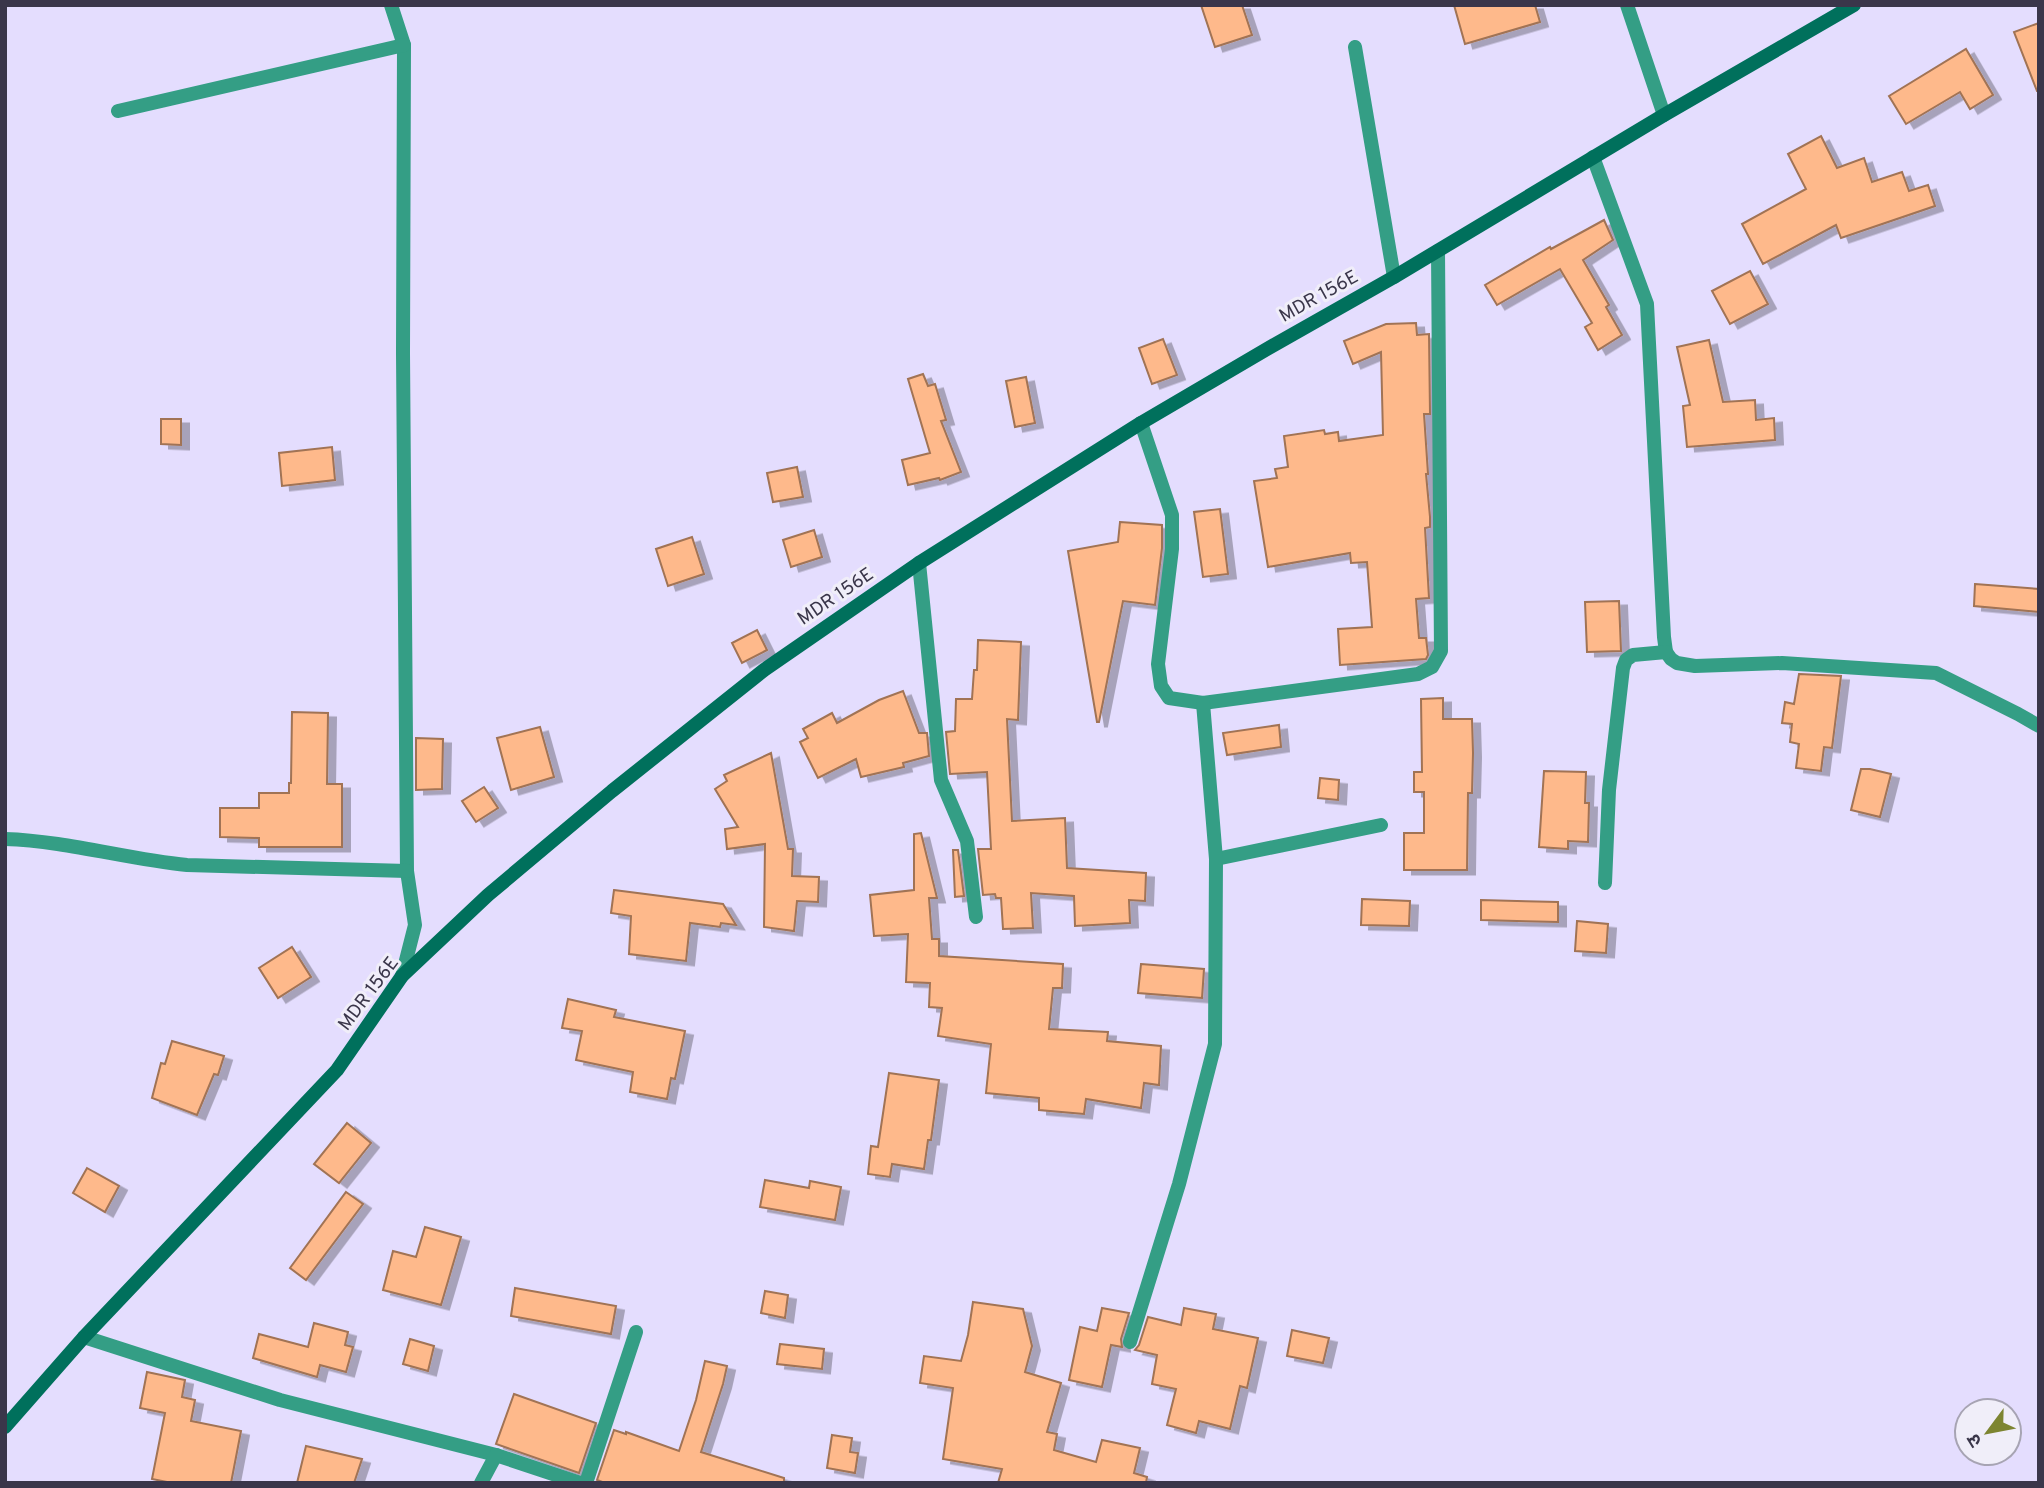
<svg xmlns="http://www.w3.org/2000/svg" width="2044" height="1488" font-family="Overpass,'Noto Sans Devanagari',sans-serif">
  <style>
    .building { fill: #feb98b; stroke: #a17354; stroke-width: 2; filter: url(#shadow) }
    .lines { fill: none; stroke-linecap: round; stroke-linejoin: round }
    .street { stroke: #349e85; stroke-width: 14 }
    .secondary { stroke: #00705c; stroke-width: 14 }
    .labels { text-anchor: middle; dominant-baseline: central; stroke-width: 6; stroke-linejoin: round; paint-order: stroke }
    .street-label { font-size: 19px; fill: #3a364a; stroke: #f0eef9 }
  </style>
  <defs>
    <filter id="shadow"><feDropShadow dx="8" dy="4.5" stdDeviation="0" flood-color="#0004"/></filter>
  </defs>
  <rect width="100%" height="100%" fill="#e4ddfe"/>
  <g class="building">
    <path d="M1201,5H1242L1252,35L1215,47Z"/>
    <path d="M1454,5H1535L1540,22L1465,44Z"/>
    <path d="M2039,23V91H2037L2014,32Z"/>
    <path d="M1966,49L1993,95L1970,109L1960,92L1906,124L1889,96Z"/>
    <path d="M1821,136L1837,168L1864,158L1872,182L1902,172L1909,191L1928,185L1935,206L1841,238L1836,225L1763,264L1742,224L1806,189L1788,154Z"/>
    <path d="M1604,220L1613,240L1583,260L1609,305L1606,307L1622,335L1598,350L1585,327L1592,323L1560,269L1497,305L1485,285L1550,247L1551,249Z"/>
    <path d="M1750,271L1768,304L1730,324L1712,291Z"/>
    <path d="M1416,323L1417,335L1429,334L1430,414H1424L1428,474H1426L1430,517V527L1425,528L1429,598L1416,599L1419,638H1426L1428,655L1426,659L1340,665L1338,629L1372,627L1367,562L1351,563L1350,553L1268,567L1254,481L1277,478L1275,469L1288,467L1284,436L1324,430L1325,434L1338,432L1339,441L1383,435L1381,352L1353,364L1344,341L1386,324Z"/>
    <path d="M1163,339L1177,375L1152,384L1139,348Z"/>
    <path d="M1709,340L1723,402L1755,400L1756,420L1774,418L1775,440L1687,447L1683,406L1690,405L1677,347Z"/>
    <path d="M923,374L928,386L935,384L946,420L941,421L961,472L940,480L939,478L908,485L902,460L930,453L908,379Z"/>
    <path d="M1026,377L1035,423L1015,427L1006,381Z"/>
    <path d="M161,419H181V445L161,444Z"/>
    <path d="M332,447L335,480L282,486L279,453Z"/>
    <path d="M797,467L803,497L773,502L767,473Z"/>
    <path d="M1220,509L1228,574L1203,577L1194,512Z"/>
    <path d="M1120,522L1162,525V548L1155,605L1123,601L1099,722H1097L1068,551L1118,542Z"/>
    <path d="M814,530L822,557L791,567L783,540Z"/>
    <path d="M692,537L704,574L668,586L656,549Z"/>
    <path d="M1975,584L2039,589V612L1974,606Z"/>
    <path d="M1619,601L1621,651L1587,652L1585,602Z"/>
    <path d="M757,630L767,650L742,663L732,643Z"/>
    <path d="M978,640L1021,642L1018,720L1007,719L1012,821L1065,818L1067,868L1146,873L1145,901L1129,900L1130,923L1075,926L1074,896L1031,893L1033,928L1003,929L1001,898H996L995,894L983,895L978,849H991L987,772L950,774L946,732L955,731L956,699H972L974,670H977Z"/>
    <path d="M1799,674L1841,676L1832,748L1824,747L1821,771L1796,768L1799,744L1790,742L1792,724L1782,723L1785,702L1794,704Z"/>
    <path d="M903,691L919,733H927L929,756L903,763L904,767L861,777L856,759L818,778L800,742L808,738L803,729L832,713L837,723L879,700Z"/>
    <path d="M1443,698V719H1472L1473,753L1472,793H1468L1467,870H1404V833H1424V792H1414V772H1422L1421,699Z"/>
    <path d="M292,712L328,713L327,784H342V847H259V838L220,837V808H259V793H289V783H291Z"/>
    <path d="M1279,725L1281,747L1227,755L1223,733Z"/>
    <path d="M540,727L554,777L511,790L497,738Z"/>
    <path d="M416,738L443,739L442,789L416,790Z"/>
    <path d="M771,753L788,849H793L792,876L819,877L818,902L797,901L794,931L764,927L765,844L727,849L725,829L738,827L715,789L727,781L724,775Z"/>
    <path d="M1861,769H1870L1891,774L1880,817L1851,810Z"/>
    <path d="M1544,771L1586,772L1585,803H1589L1588,842L1568,841V849L1539,847Z"/>
    <path d="M1320,778L1339,780L1338,800L1318,798Z"/>
    <path d="M484,787L498,808L476,822L462,801Z"/>
    <path d="M921,833L937,898H929L932,939H939V956L1063,964L1062,988H1053L1049,1029L1108,1032L1107,1041L1161,1046L1159,1085L1144,1083L1141,1108L1086,1099L1084,1114L1039,1110V1098L986,1093L991,1044L938,1036L942,1008L929,1007L930,983L906,982L908,934L874,936L870,895L914,890V834Z"/>
    <path d="M953,850H958L964,896L955,897Z"/>
    <path d="M614,890L723,904L736,925L721,923L720,927L690,923L686,961L629,954L631,916L611,913Z"/>
    <path d="M1362,899L1410,901L1409,926L1361,925Z"/>
    <path d="M1481,900L1558,902V922L1481,920Z"/>
    <path d="M1577,921L1608,924L1606,953L1575,951Z"/>
    <path d="M292,947L311,977L278,998L259,968Z"/>
    <path d="M1141,964L1204,969L1202,998L1138,993Z"/>
    <path d="M568,999L616,1010L614,1017L685,1031L675,1079L671,1078L667,1099L630,1092L633,1072L576,1060L582,1031L562,1028Z"/>
    <path d="M172,1041L224,1056L218,1075L214,1074L197,1115L152,1098L161,1063L165,1064Z"/>
    <path d="M889,1073L939,1080L931,1140H928L924,1169L892,1164L890,1177L868,1174L871,1146L878,1147Z"/>
    <path d="M347,1123L371,1143L339,1183L314,1164Z"/>
    <path d="M87,1168L119,1186L105,1212L73,1193Z"/>
    <path d="M765,1180L809,1188L810,1181L841,1187L835,1220L760,1207Z"/>
    <path d="M346,1192L363,1204L306,1280L290,1268Z"/>
    <path d="M425,1227L461,1237L441,1305L383,1290L393,1251L416,1257Z"/>
    <path d="M515,1288L616,1306L611,1334L511,1316Z"/>
    <path d="M765,1291L788,1295L785,1318L761,1313Z"/>
    <path d="M973,1302L1023,1309L1032,1346L1025,1372L1061,1383L1047,1432L1057,1434L1054,1450L1096,1462L1102,1440L1140,1448L1134,1473L1147,1477L1146,1483H998L1002,1469L943,1459L953,1388L920,1383L924,1356L961,1361L968,1335Z"/>
    <path d="M1102,1308L1129,1313L1121,1339L1122,1347L1111,1345L1102,1387L1069,1380L1080,1327L1097,1331Z"/>
    <path d="M1184,1308L1216,1314L1213,1329L1258,1338L1247,1388L1240,1386L1230,1429L1199,1421L1196,1433L1167,1425L1176,1389L1152,1384L1157,1355L1135,1350L1139,1345L1148,1317L1181,1325Z"/>
    <path d="M314,1323L348,1332L345,1345L353,1347L346,1372L320,1365L317,1377L253,1358L259,1334L308,1347Z"/>
    <path d="M1292,1330L1329,1338L1323,1363L1287,1356Z"/>
    <path d="M410,1339L434,1346L428,1371L403,1364Z"/>
    <path d="M780,1344L824,1349L822,1369L777,1364Z"/>
    <path d="M705,1361L727,1366L723,1384L701,1452L784,1478V1483H605L597,1480L614,1430L626,1434V1432L679,1451L696,1400Z"/>
    <path d="M147,1372L185,1380L182,1397L195,1400L191,1421L241,1431L231,1483H172L152,1479L165,1413L140,1408Z"/>
    <path d="M514,1394L596,1423L579,1473L496,1444Z"/>
    <path d="M832,1435L852,1438L850,1452L858,1453L855,1473L827,1468Z"/>
    <path d="M306,1446L362,1459L354,1483H297Z"/>
  </g>
  <g class="lines">
    <g class="street">
      <path d="M391,5L404,45L403,353L407,871L415,925L402,976"/>
      <path d="M1627,5L1664,115"/>
      <path d="M1355,47L1394,277"/>
      <path d="M118,111L404,45"/>
      <path d="M1593,157L1647,304L1664,637L1666,652L1671,659L1677,663L1695,666L1782,663L1936,673L2018,714L2039,726"/>
      <path d="M1141,423L1172,515V549L1158,664L1161,686L1169,698L1203,703L1418,674L1432,667L1441,651L1438,251"/>
      <path d="M919,563L941,780L967,841L976,917"/>
      <path d="M5,839C67,841 126,859 187,865L407,871"/>
      <path d="M1216,859L1381,825"/>
      <path d="M1605,883L1609,790L1623,668L1626,660L1633,655L1666,652"/>
      <path d="M84,1337L280,1400L496,1455L580,1483"/>
      <path d="M1130,1342L1179,1184L1215,1044L1216,859L1203,703"/>
      <path d="M481,1483L496,1455"/>
      <path d="M586,1483L636,1332"/>
    </g>
    <path class="secondary" d="M5,1427L84,1337L337,1070L402,976L488,895L612,791L764,670L919,563L1141,423L1267,349L1394,277L1664,115L1854,5"/>
  </g>
  <g class="labels">
    <g class="street-label">
      <text transform="translate(1319 297) rotate(-29)">MDR 156E</text>
      <text transform="translate(836 597) rotate(-34)">MDR 156E</text>
      <text transform="translate(369 994) rotate(-53)">MDR 156E</text>
    </g>
  </g>
  <rect width="2044" height="1488" fill="none" stroke="#3a364a" stroke-width="14"/>
  <g transform="translate(1988 1432) rotate(238)"><circle r="33" fill="#f0eef9" stroke="#a7a4b3" stroke-width="2"/>
  <path d="M0-5L12 26L0 18L-12 26Z" fill="#7d8531"/>
  <text y="-10" font-size="19" font-weight="bold" text-anchor="middle" fill="#3a364a">उ</text>
  </g>
</svg>
